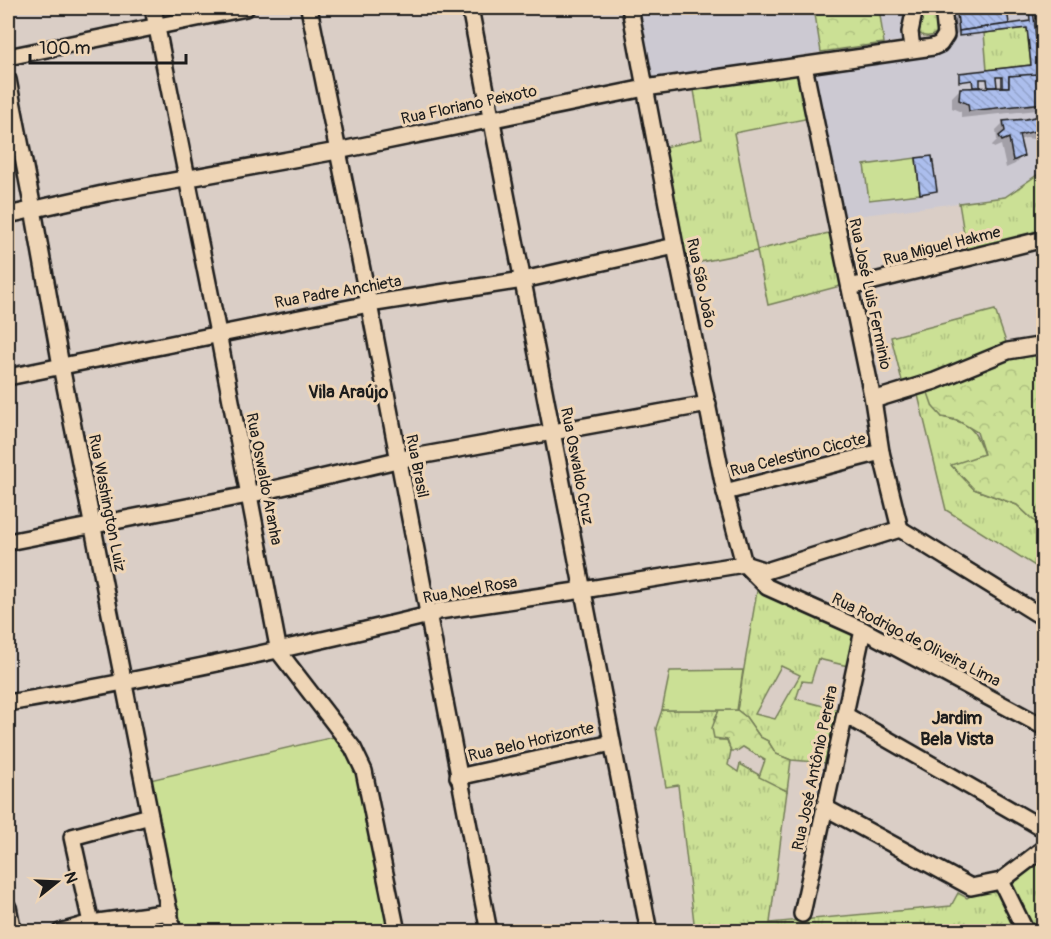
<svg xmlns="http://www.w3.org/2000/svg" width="1051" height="939" font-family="Pangolin,sans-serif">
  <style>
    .built { fill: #ccc9d2 }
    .grass { fill: url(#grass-tufts); stroke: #747e58; stroke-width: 1.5; fill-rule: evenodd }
    .forest { fill: url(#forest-crowns); stroke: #747e58; stroke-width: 1.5 }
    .park { fill: url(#park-dots); stroke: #747e58; stroke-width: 1.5 }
    .pitch { fill: #cbe095; stroke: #747e58; stroke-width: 1.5 }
    .shadow { fill: #0003; fill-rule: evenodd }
    .building { fill: url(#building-back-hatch); stroke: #1c1c1c; stroke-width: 1.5 }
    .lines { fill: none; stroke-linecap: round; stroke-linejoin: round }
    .minor-casing { stroke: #1c1c1c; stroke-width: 20 }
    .minor { stroke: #eed5b6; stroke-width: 15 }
    .labels { text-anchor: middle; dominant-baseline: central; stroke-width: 6; stroke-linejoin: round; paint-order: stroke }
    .street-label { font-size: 16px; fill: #1c1c1c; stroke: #eed5b6 }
    .neighbourhood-label { font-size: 18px; font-weight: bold; fill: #1c1c1c; stroke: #eed5b6 }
  </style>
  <defs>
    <pattern id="grass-tufts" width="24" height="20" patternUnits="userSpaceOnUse" patternTransform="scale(1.5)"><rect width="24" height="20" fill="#cbe095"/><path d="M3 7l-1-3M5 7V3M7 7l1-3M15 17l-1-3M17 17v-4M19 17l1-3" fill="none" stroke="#aec080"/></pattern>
    <pattern id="forest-crowns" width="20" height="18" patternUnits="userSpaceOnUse" patternTransform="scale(1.5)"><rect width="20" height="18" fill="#cbe095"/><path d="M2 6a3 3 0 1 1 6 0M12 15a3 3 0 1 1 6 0" fill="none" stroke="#aec080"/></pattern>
    <pattern id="park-dots" width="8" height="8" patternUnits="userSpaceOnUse" patternTransform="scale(1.5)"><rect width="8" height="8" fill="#cbe095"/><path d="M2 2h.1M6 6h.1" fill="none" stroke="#aec080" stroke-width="1.8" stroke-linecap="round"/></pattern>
    <pattern id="building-back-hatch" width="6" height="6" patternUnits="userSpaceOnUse" patternTransform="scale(1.5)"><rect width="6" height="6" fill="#acbeed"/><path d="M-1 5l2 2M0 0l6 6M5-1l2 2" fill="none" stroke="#93a3cb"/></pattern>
  </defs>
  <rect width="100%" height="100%" fill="#dacec6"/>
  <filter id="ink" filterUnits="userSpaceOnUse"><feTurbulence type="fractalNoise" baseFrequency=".0167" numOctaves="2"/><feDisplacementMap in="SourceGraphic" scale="12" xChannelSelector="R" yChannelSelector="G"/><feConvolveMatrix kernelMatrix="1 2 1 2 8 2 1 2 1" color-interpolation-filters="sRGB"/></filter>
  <g filter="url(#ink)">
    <g class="built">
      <path d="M638,8H814L821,52L657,81L650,75Z"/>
      <path d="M909,8L906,36L902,41L884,43L879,11Z"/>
      <path d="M950,8H1043V173H1040L1005,197L840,218L813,81L816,74L821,69L944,50L950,46L954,37Z"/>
    </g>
    <g class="grass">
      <path d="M1027,28L1031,65L987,70L984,33Z"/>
      <path d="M796,74L802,82L810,118L734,133L757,250L833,232L844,285L768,305L757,251L685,265L664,147L702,139L694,90Z"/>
      <path d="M1040,173H1043V233L967,252L959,203L1005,197Z"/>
      <path d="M995,310L1008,348L903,385L891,337Z"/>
      <path d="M926,387L942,417C970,423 975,428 984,455L952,466L974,489L1017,505L1043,529V571L946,510L917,391Z"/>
      <path d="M757,591L851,630L854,635L848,666L818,659L811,682L802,681L796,699L839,710L828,763L791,760L776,754L768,741L760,737L746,717L737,710ZM781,666L800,675L775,719L755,714Z"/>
      <path d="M662,710H719L714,720L719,740H727L731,751L728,765L738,772L740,764L787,791L770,923L951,906L958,893L967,898L981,890L997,888L1021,931H695L678,785L666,787L656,728Z"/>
      <path d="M1038,860L1043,869V931H1032L1012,889C1013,875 1028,868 1038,860Z"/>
    </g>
    <g class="forest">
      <path d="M814,8H879L884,43L821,52Z"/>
      <path d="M1043,350V529L1017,505L974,489L951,465L984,454L977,432L957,420L942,417L933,407L926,387L1009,354Z"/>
      <path d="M719,710H737L746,717L760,737L768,741L776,754L791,760L787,791L759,777L765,760L743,747L737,751H731L727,740L714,738L712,728Z"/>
    </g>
    <path class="park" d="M919,8H937C938,14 940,22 939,28C936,39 918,39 917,28C916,22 918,14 919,8Z"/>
    <g class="pitch">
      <path d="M916,158L920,194L869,200L864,165Z"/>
      <path d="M743,670L737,710H662L670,671Z"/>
      <path d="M338,736L359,773L390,931H180L150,780Z"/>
    </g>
    <path class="shadow" d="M1001,8H1005L1008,26L1031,23L1029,8H1032L1038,67L1044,66V146L1042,140L1026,138L1019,140L1022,156L1015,164L1006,168L1001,145L994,148L992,145L997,140L996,130L1004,122L1040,118L1038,110L961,118V112L952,108V97L960,89H973L972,80L959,81V75L1031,66L1027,28L959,36V33L955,34L954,18L957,15L998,11ZM995,77H1001L1002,88H996ZM979,79H987L988,89H979Z"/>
    <g class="building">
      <path d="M1000,8H1007L1009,24L959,31L957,13L1000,9Z"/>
      <path d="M1029,8H1033L1036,37L1044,36V46L1038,47L1039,65H1044V75L1009,76V87H1002V77H996L997,87H988L987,79H980V87H973L972,80L959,82V73L1031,65L1027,28L959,36V31L1030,21Z"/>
      <path d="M1037,74L1044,75V103L969,111L968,104L959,100L960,88L1009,87V76Z"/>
      <path d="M1044,115V132L1035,131L1019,135L1024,156L1013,161L1009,138L1002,141L999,136L1005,131L1003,121L1026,119Z"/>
      <path d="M932,156L937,191L920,194L916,158Z"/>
    </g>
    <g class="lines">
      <g class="minor-casing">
        <g id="minor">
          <path d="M153,8L218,333L279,652L353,748L364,771L397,932"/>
          <path d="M309,8L369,304L489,932"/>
          <path d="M470,8L649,932"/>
          <path d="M630,8L675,246L725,492L744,564L767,587L863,630L1044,727"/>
          <path d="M912,49L910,32L915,8"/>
          <path d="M8,57L246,8"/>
          <path d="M804,66L873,400L881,452L900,529"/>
          <path d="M8,80L33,209L61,366L173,932"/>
          <path d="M8,215L107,193L337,151L645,88L933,47L940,44L946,35L943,8"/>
          <path d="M850,287L1044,239"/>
          <path d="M8,377L369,304L523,280L675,246"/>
          <path d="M873,400L935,381L1008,351L1044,345"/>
          <path d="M725,492L881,452"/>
          <path d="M900,529L1044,618"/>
          <path d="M8,542L248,495L397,460L708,404"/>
          <path d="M8,703C150,679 288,649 429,615L439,611L583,590L744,564L766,571L900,529"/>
          <path d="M845,715L1044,829"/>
          <path d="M458,777L612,743"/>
          <path d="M824,807L971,887L1001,881L1044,848"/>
          <path d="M1001,881L1026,932"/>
          <path d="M8,907L13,932"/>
          <path d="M802,914L863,630"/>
          <path d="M91,923L72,837L150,816"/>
          <path d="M60,932L91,923L170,912"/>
        </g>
      </g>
      <use href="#minor" class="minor"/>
    </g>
  </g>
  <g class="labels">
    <g class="street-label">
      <text transform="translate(469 105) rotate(-12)">Rua Floriano Peixoto</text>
      <text transform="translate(942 246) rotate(-14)">Rua Miguel Hakme</text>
      <text transform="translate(701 283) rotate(78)">Rua São João</text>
      <text transform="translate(338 292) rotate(-10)">Rua Padre Anchieta</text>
      <text transform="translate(870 294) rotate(78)">Rua José Luis Ferminio</text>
      <text transform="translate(798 455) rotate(-14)">Rua Celestino Cicote</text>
      <text transform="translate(417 466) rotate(79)">Rua Brasil</text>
      <text transform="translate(577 466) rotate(79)">Rua Oswaldo Cruz</text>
      <text transform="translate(264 479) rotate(79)">Rua Oswaldo Aranha</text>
      <text transform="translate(107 503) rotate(79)">Rua Washington Luiz</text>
      <text transform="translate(470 590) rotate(-10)">Rua Noel Rosa</text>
      <text transform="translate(916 640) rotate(27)">Rua Rodrigo de Oliveira Lima</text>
      <text transform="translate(531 742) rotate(-13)">Rua Belo Horizonte</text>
      <text transform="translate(815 768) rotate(-78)">Rua José Antônio Pereira</text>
    </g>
    <g class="neighbourhood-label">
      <text x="348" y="392">Vila Araújo</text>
      <text x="957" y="718">Jardim<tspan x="957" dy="21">Bela Vista</tspan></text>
    </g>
  </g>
  <rect width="1051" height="939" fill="none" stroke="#eed5b6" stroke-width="30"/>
  <rect x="15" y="15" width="1021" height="909" fill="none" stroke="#1c1c1c" stroke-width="2" filter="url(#ink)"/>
  <g transform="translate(57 882) rotate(72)" stroke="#eed5b6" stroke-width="4.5" paint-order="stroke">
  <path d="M0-4.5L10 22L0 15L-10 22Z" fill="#1c1c1c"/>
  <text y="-9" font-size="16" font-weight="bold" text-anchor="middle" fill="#1c1c1c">N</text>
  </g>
  <path d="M30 54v9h156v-9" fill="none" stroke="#1c1c1c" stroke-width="3"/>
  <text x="39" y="54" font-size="18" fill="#1c1c1c" stroke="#eed5b6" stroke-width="4.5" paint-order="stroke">100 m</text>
</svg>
